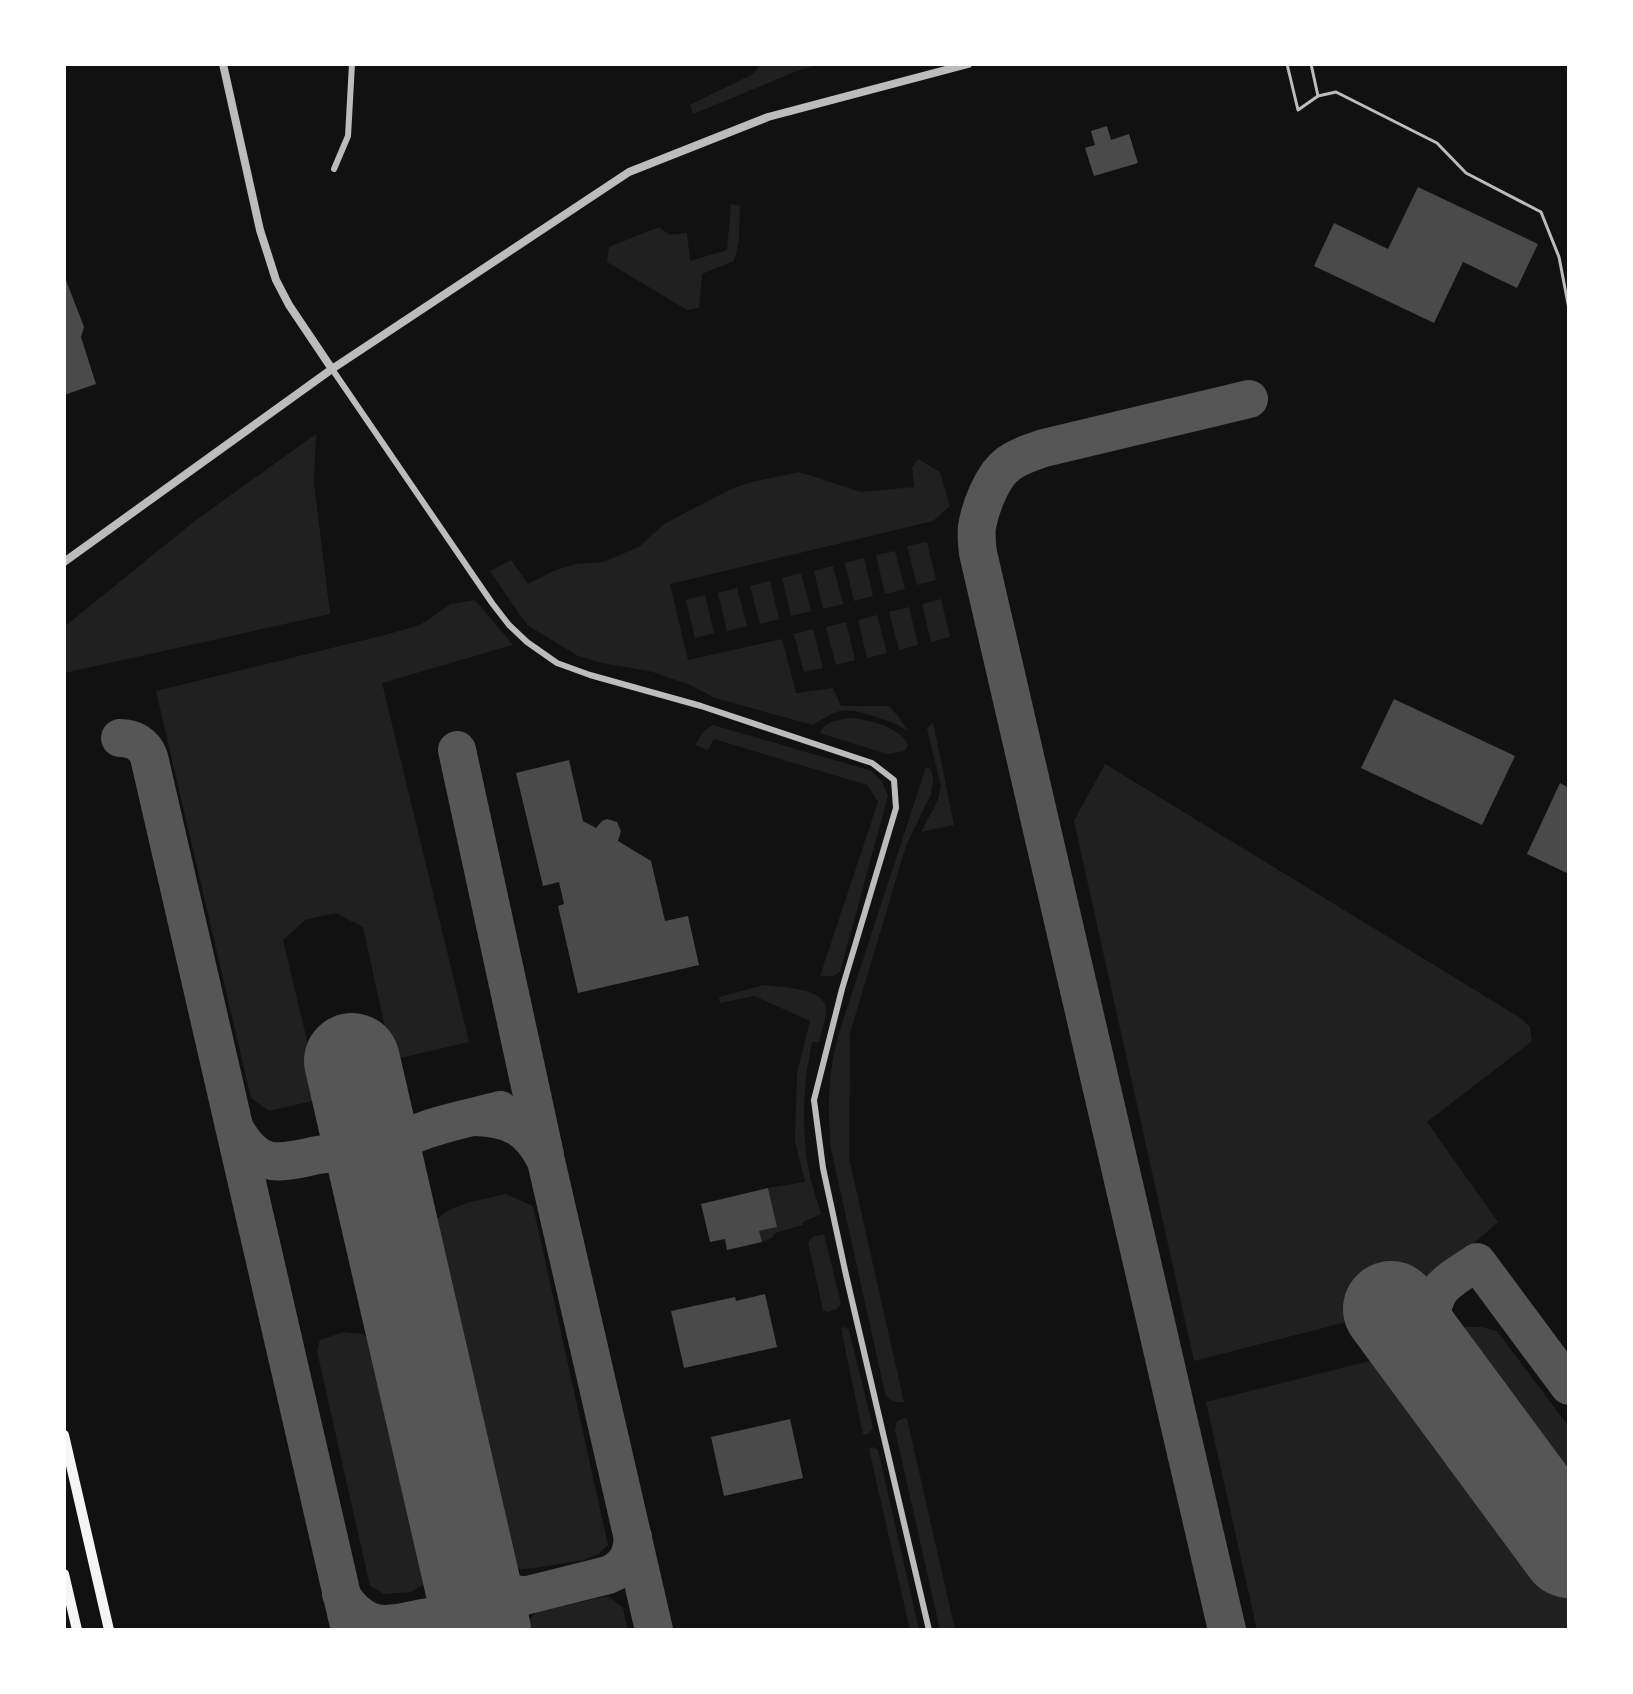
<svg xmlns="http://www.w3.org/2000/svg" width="1633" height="1694" font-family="'PT Sans Narrow',sans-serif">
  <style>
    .green { fill: #202020 }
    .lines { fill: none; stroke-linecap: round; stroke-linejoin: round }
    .taxiway { stroke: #565656; stroke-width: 38 }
    .runway { stroke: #565656; stroke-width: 96 }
    .building { fill: #4a4a4a }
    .service { stroke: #bcbcbc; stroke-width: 3 }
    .minor { stroke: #bcbcbc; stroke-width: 6 }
    .tertiary { stroke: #bcbcbc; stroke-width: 8 }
    .trunk { stroke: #f5f5f5; stroke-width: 10 }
  </style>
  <rect width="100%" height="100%" fill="#111"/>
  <g class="green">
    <path d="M761,64H820L797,71L693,114L690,105L753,74Z"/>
    <path d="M731,204L740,206L739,241L734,261L702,274L699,308L687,310L607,262L609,247L659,227L670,235L687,233L690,261L727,250Z"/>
    <path d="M316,434L314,483L330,614L64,673V627L196,520Z"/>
    <path d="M918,459L940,472L950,506L933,521L670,584L688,660L782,639L796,693L833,688L841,706H889L898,716L908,731C898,725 890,721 879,718C847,707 841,706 813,725L715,698L690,685L653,672L602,663L578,656L527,625L490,571L511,560L528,584L556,570L575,564L603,562L639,547L664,524L729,490L752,482L799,472L861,492L914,487L912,467Z"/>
    <path d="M927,542L936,580L917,585L907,546Z"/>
    <path d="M895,551L905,589L885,594L876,555Z"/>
    <path d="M864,558L873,596L854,601L845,563Z"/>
    <path d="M833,566L843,604L823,609L814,571Z"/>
    <path d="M801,573L811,611L791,616L782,578Z"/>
    <path d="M770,581L779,619L760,624L750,586Z"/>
    <path d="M737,588L747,626L727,631L718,593Z"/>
    <path d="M705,595L714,633L695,638L686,600Z"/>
    <path d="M941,599L950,637L931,642L922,604Z"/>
    <path d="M475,600L513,645L382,683L469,1042L392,1060L363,927L335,913L305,920L283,940L321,1099L269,1111L251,1098L156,691L385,635L420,625L451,604Z"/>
    <path d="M909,607L918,645L899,650L889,612Z"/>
    <path d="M877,615L887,653L867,658L858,620Z"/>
    <path d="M846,622L855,660L836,665L826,627Z"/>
    <path d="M813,629L823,668L804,672L794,634Z"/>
    <path d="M850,718C869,720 899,726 908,745L905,751L887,754L820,733C824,721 839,720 850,718Z"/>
    <path d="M933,722L954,825L921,832L938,800L941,786L927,729Z"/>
    <path d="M713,725L872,771L882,782L888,796L840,972L833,976H820L878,802L867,785L714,739L708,750L695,745L704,731Z"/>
    <path d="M1105,764L1519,1017L1530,1027L1532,1041L1427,1122L1498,1222L1410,1299L1378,1314L1194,1361L1074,821Z"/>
    <path d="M926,767L931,769L933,780L931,794L906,846L850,1033L849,1158L904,1402C894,1403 890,1401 885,1393L831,1149C827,1107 828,1076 838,1036Z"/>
    <path d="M764,985C781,987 826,988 826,1010C826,1020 821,1032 819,1042H812C803,1085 801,1128 809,1172C812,1186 817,1200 821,1214L803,1222V1225L775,1233L772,1238L762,1242L759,1231L777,1227L768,1188L805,1182L795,1141L797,1073L810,1021L754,996L720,1003L719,997Z"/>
    <path d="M506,1194L533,1206L608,1545L598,1554L584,1560L535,1568L520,1569L503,1557L432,1227C443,1204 482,1200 506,1194Z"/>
    <path d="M824,1234L841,1304L837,1309L827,1312L823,1310L808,1242L813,1237Z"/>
    <path d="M844,1327L849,1330L873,1428L868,1434L863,1435L841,1328Z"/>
    <path d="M1461,1327H1481L1497,1331L1569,1427V1505L1468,1370L1458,1340Z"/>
    <path d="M344,1332L363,1334L376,1347L430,1564L429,1581L411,1592L384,1594L370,1586L317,1351L320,1340Z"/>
    <path d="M1381,1358L1388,1359L1569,1598V1630H1257L1206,1402Z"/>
    <path d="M904,1418L907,1419L955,1630H940L895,1430L897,1421Z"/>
    <path d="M873,1447L878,1450L919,1630H910L869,1449Z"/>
    <path d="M608,1596L623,1608L628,1630H526L525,1626L536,1612Z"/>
  </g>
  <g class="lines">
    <g class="taxiway">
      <path d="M120,738C134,738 144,744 149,757L350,1630"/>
      <path d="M457,750L545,1155"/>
      <path d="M475,1117C511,1118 530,1128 546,1161L654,1630"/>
      <path d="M235,1129C257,1167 274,1165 313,1156C323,1154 334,1152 344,1156C361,1163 372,1181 383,1195"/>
      <path d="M383,1195C386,1178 388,1160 398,1146C411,1128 476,1117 500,1110"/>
      <path d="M1460,1405C1447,1374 1417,1321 1441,1289C1450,1278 1466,1270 1477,1262L1569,1386"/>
      <path d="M467,1558C480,1582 496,1595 524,1595"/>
      <path d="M341,1594C382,1662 433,1587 473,1630"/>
      <path d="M491,1630C495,1615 504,1606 516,1598L608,1575C625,1568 632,1556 633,1537"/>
      <path d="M1227,1630L978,553C977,545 976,535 977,527C980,508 992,476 1008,464C1019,456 1032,452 1044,448L1249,399"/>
    </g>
    <g class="runway">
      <path d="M352,1061L483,1630"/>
      <path d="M1391,1309L1569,1550"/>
    </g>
  </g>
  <g class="building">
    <path d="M1107,126L1111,140L1129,134L1138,163L1094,176L1085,148L1095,145L1091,131Z"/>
    <path d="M1418,187L1538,244L1517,288L1463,262L1434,323L1314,266L1334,223L1388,249Z"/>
    <path d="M64,275L84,327L81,337L96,384L64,395Z"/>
    <path d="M1394,699L1515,756L1482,825L1361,768Z"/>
    <path d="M569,760L583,821L596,828L602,821L607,819L617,822L621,831L618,841L651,861L665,921L688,916L699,965L578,993L558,906L564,904L559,882L543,886L516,773Z"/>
    <path d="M1560,783L1569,788V874L1527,854Z"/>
    <path d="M768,1188L777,1227L759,1231L762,1242L727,1250L725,1239L710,1242L701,1204Z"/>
    <path d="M765,1294L777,1347L684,1368L671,1311L735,1297L736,1301Z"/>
    <path d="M790,1419L803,1478L724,1496L711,1437Z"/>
  </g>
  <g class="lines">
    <g class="service">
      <path d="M1287,64L1298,110L1318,96L1336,92L1437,143L1466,173L1541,212L1559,257L1569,309"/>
      <path d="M1311,64L1318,96"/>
    </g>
    <g class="minor">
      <path d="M334,169L348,136L352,64"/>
      <path d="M332,369L492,603L509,625L527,642L557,663L590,675L701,706L872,763L894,780L896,808L842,989L814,1100L823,1168L846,1275L929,1630"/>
    </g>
    <g class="tertiary">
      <path d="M223,64L260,230L276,280L289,305L332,369"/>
      <path d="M64,562L332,369L629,172L768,117L968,64"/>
    </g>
    <g class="trunk">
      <path d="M64,1435L109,1630"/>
      <path d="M64,1574L77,1630"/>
    </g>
  </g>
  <rect width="1633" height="1694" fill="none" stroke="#ffffff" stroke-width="132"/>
</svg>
